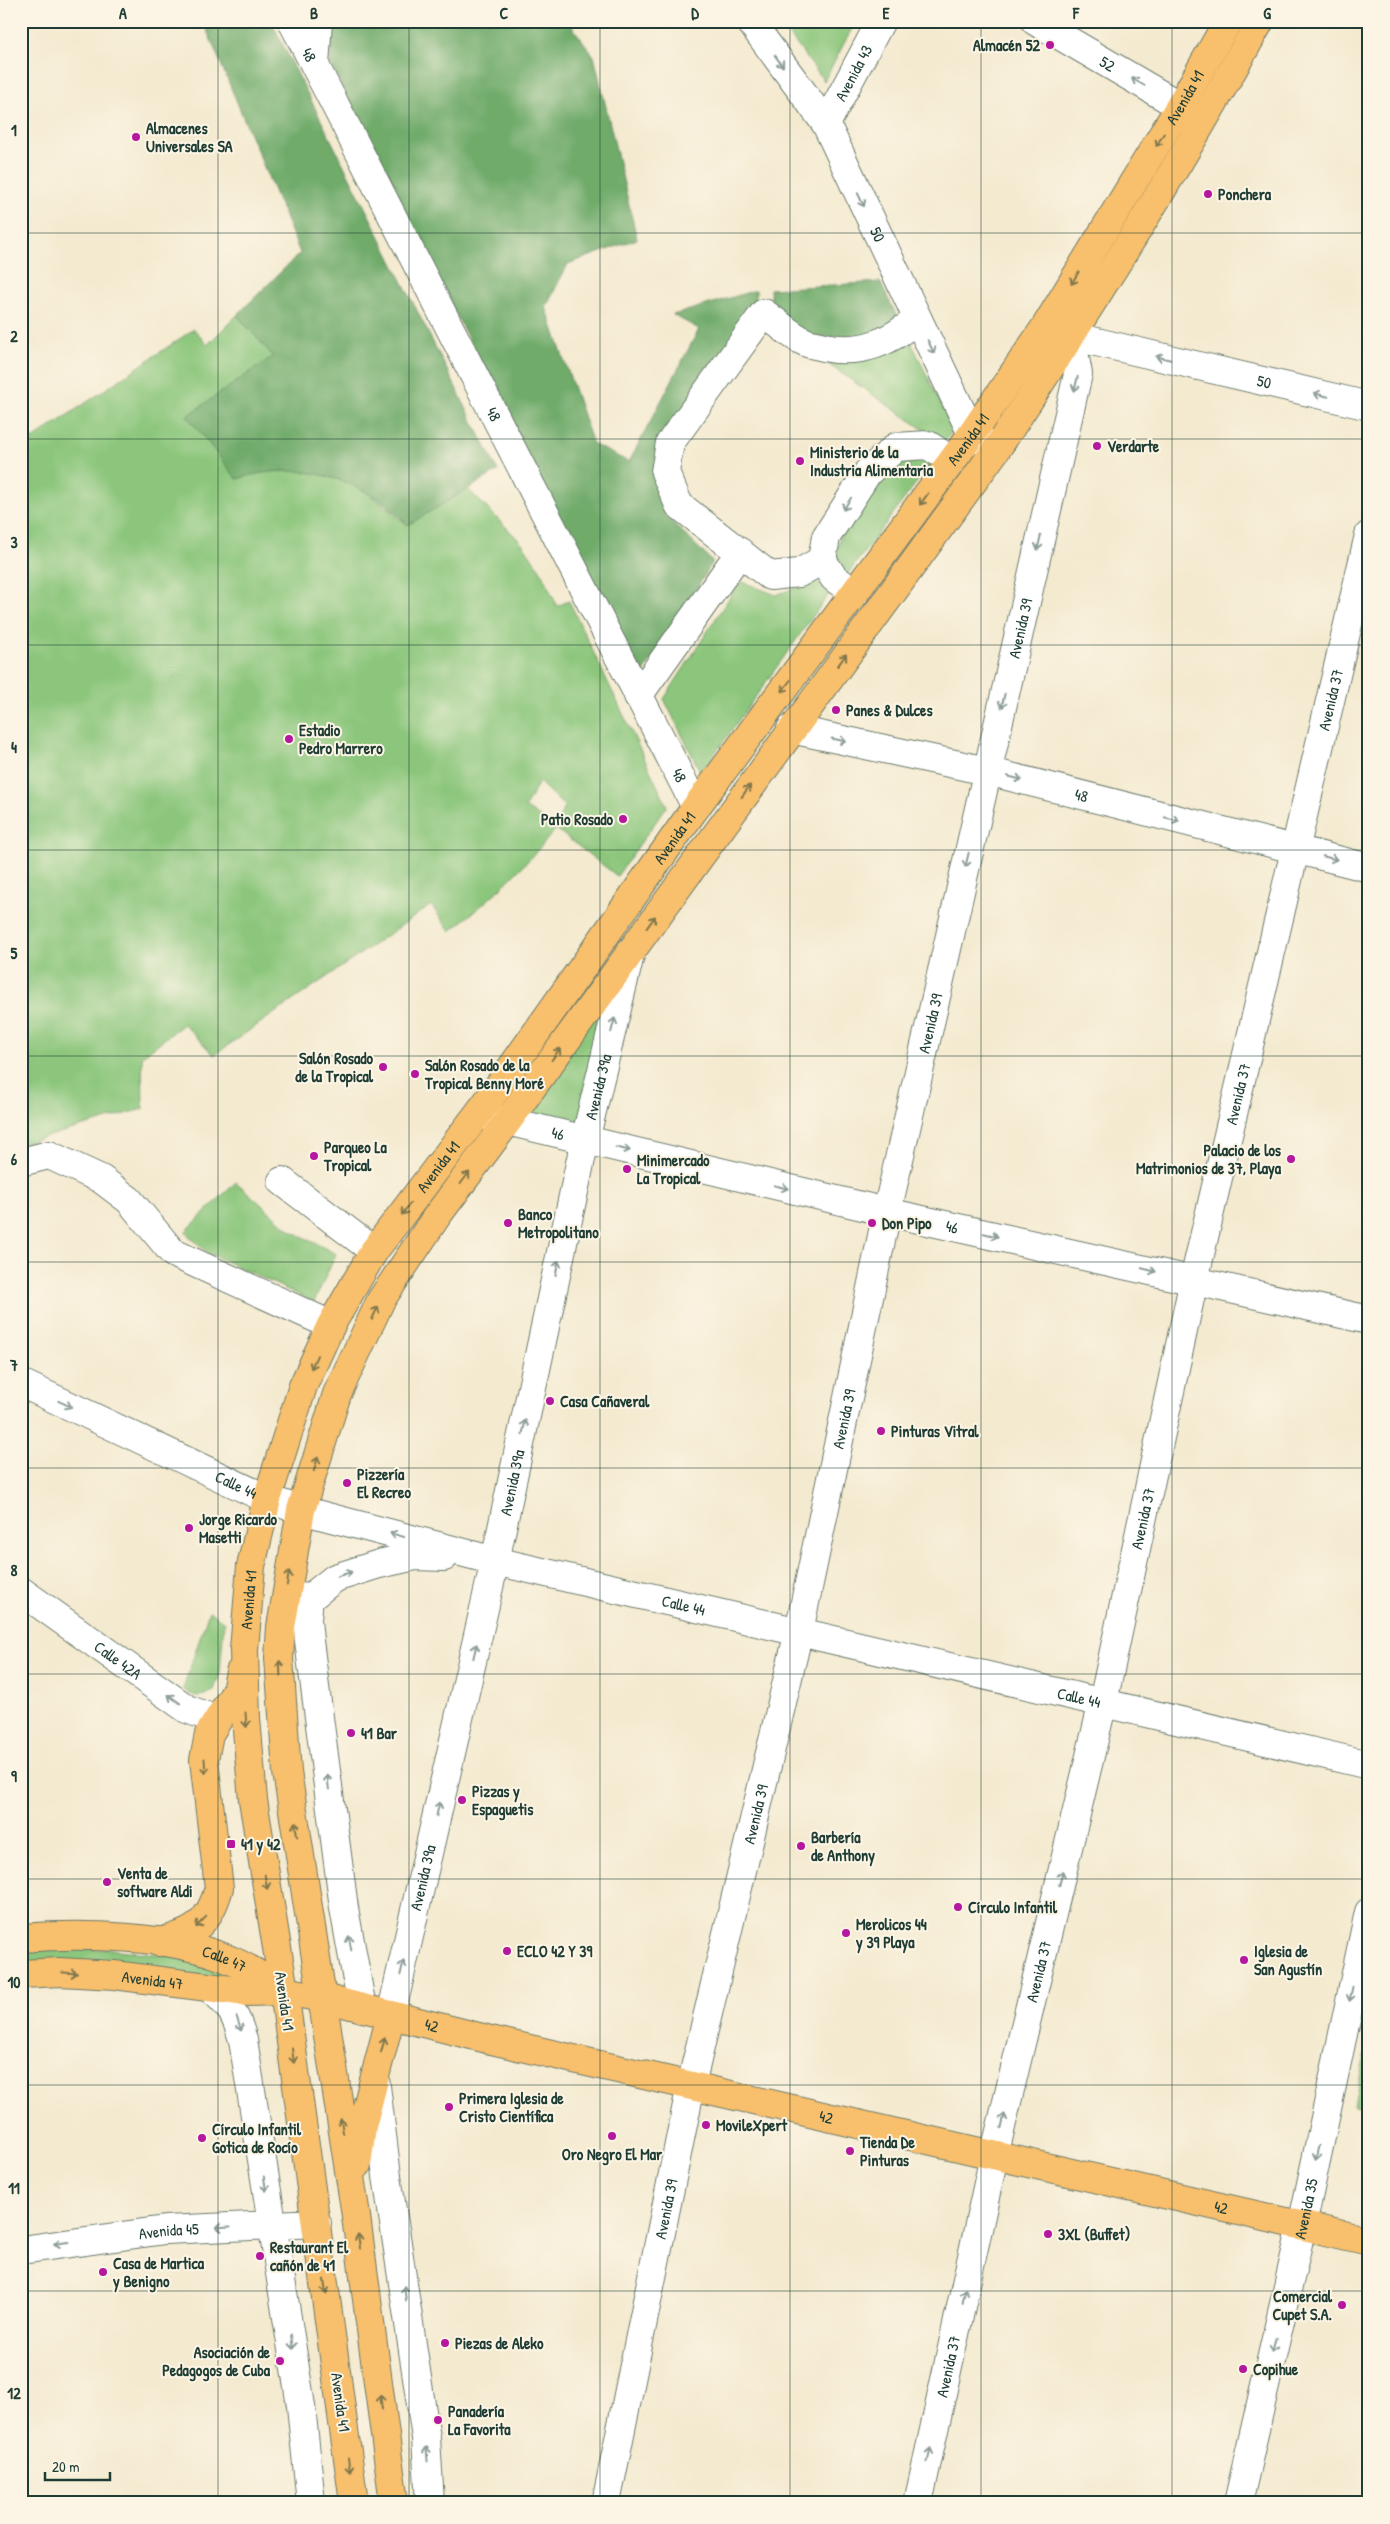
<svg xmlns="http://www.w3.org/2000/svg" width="1390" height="2524" font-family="'Patrick Hand',sans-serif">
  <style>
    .green { fill: #8bc67b; stroke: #558258; fill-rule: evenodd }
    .forest { fill: #70ab6b; stroke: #487450 }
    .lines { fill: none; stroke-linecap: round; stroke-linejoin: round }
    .minor-casing { stroke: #6a7a6b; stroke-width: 30 }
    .major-casing { stroke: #6a7a6b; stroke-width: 30 }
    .minor { stroke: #fff; stroke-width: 28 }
    .major { stroke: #f8bf6c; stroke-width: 28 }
    .oneway { stroke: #8f9e9a }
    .oneway2 { stroke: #81784d }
    .grid { fill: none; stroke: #1f3d34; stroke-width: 1; stroke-opacity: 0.55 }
    .poi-dot { fill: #b5179e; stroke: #fcf5e5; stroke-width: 2 }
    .labels { text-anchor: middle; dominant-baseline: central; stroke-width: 4; stroke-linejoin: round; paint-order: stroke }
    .poi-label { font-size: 16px; font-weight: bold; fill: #1f3d34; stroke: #fcf5e5; text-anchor: start }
    .street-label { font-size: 16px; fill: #1f3d34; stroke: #fcf5e5 }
    .neatline { fill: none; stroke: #1f3d34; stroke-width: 2 }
    .grid-label { font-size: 16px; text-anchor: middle; font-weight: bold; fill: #1f3d34 }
  </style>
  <rect width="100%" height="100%" fill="#fcf5e5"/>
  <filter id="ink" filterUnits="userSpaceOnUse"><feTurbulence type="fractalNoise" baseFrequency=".02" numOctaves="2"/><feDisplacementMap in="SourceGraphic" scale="10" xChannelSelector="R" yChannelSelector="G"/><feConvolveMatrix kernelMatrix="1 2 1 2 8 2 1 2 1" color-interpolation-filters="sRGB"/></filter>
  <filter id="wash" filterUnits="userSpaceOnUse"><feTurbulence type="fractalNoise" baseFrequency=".0096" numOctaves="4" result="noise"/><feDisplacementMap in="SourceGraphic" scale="20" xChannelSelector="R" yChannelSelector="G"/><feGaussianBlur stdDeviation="1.12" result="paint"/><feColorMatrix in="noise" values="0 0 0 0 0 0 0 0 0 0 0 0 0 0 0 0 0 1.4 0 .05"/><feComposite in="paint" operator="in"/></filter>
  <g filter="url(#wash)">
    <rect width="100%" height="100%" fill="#f4ead0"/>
    <g class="green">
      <path d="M779,21H856L824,81Z"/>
      <path d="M237,315L273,356L261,471H312L361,488L408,525L467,488L522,543L542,573L557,606L569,601L667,806L617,876L556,829C522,869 492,899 450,931L431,905L214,1055L184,1024L142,1056L143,1109L21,1144V447L194,329L207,345ZM539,782L564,806L556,828L525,807Z"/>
      <path d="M909,338L953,430L943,443L806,349Z"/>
      <path d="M902,456L925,457L932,462L847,575L836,554L842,528L884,468Z"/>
      <path d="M740,581L776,595L814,581L831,591L701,773L664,699Z"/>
      <path d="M631,949L585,1140L507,1122Z"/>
      <path d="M236,1182L290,1230L336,1254L314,1302L208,1253L185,1232Z"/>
      <path d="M209,1611L224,1622L220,1673L214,1690C202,1698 194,1698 183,1689Z"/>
      <path d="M109,1949L166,1955L203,1963L241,1979L21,1963V1950Z"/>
      <path d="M1369,2038V2100L1367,2107L1354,2105Z"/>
    </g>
    <g class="forest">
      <path d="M203,21H271L498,471L408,525C363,478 300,459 237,479L187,416L273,356L237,315L300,253Z"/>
      <path d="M331,21H568L594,56L637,239L568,264L546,307L593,444L629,462L699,329L673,315L756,290L757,313L656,469L666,516L713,562L639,680L330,63Z"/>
      <path d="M880,282L902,326L877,337H807L771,309L770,289Z"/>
    </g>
  </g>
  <g filter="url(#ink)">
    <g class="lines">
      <g class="minor-casing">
        <g id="minor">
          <path id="s1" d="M292,21L696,807"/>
          <path id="s2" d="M750,21L826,124L972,434L996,450"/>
          <path id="s3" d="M1035,21L1180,106"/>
          <path d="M315,65L318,21"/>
          <path id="s4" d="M826,124L881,21"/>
          <path d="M822,560L799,573L770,576L679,505L665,472L670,443L764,313C777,322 791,336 805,342C811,345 819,345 824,347C861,355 890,342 917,319"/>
          <path d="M855,593L834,578L822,560L826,537L868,472L896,447L928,445L952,461"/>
          <path d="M638,696L740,552"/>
          <path id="s5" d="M791,729L987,771L1369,868"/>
          <path id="s6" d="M486,1116L887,1212L1369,1320"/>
          <path d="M21,1162L49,1155L101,1179L129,1200L173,1253L331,1325"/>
          <path d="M282,1181L374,1251"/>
          <path id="s7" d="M21,1383L267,1499L301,1510L495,1561L1369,1765"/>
          <path id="s8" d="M21,1591L187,1709L217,1720"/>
          <path d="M309,1596L307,1620L309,1641L344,1908L362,2008"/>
          <path d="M296,1609L335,1578L379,1564L415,1556L444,1557"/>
          <path d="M209,1987C230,2005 236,2014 243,2040L301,2406L311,2503"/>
          <path id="s9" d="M391,2015L495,1561L585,1140L631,951"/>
          <path d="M375,2078L387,2176L426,2438L430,2503"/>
          <path id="s10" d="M21,2250L165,2230L317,2223"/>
          <path id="s11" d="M606,2503L691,2085L799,1631L887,1212L1078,374L1071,336L1369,406"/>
          <path id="s12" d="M918,2503L994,2156L1103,1702L1194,1280L1369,535"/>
          <path id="s13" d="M1238,2503L1302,2226L1369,1912"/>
        </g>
      </g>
      <g class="major-casing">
        <g id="major">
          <path id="s14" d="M21,1938C82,1933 171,1935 228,1959C248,1967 266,1979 284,1991"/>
          <path d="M158,1942C194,1934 209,1924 219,1888L204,1760L209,1734L236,1691L240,1672"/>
          <path id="s15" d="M21,1974L60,1972L114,1975L247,1992L284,1991L323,1998L491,2040L1369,2241"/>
          <path d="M357,2165L362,2126L391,2015"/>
          <path id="s16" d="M354,2503L284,1991L253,1800L246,1718L244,1650L251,1566L267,1499L303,1386L331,1325L374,1251L490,1098L696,807L972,434L1044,329L1180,106L1228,21"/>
          <path d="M394,2503L355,2209L287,1772L279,1658L281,1627L301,1510L337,1394L381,1300L437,1216L507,1122L996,450C1089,310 1179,168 1260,21"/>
        </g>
      </g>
      <use href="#minor" class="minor"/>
      <use href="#major" class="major"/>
    </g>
    <defs><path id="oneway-shaft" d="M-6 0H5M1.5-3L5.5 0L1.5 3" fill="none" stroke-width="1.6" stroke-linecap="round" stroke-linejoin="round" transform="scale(1.25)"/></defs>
    <g class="oneway">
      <use href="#oneway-shaft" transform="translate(779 61) rotate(54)"/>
      <use href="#oneway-shaft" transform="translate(1138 82) rotate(-150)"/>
      <use href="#oneway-shaft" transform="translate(861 200) rotate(65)"/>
      <use href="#oneway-shaft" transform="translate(931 347) rotate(64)"/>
      <use href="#oneway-shaft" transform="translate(1163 358) rotate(-167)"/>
      <use href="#oneway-shaft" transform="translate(1076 384) rotate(103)"/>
      <use href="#oneway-shaft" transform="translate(1321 395) rotate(-167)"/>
      <use href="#oneway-shaft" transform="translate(847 504) rotate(123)"/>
      <use href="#oneway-shaft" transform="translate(1039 543) rotate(103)"/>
      <use href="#oneway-shaft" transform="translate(1003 701) rotate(103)"/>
      <use href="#oneway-shaft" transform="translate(839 740) rotate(12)"/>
      <use href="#oneway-shaft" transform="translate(1015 778) rotate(14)"/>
      <use href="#oneway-shaft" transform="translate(1172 819) rotate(14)"/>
      <use href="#oneway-shaft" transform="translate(1330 858) rotate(13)"/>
      <use href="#oneway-shaft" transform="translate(967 860) rotate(103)"/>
      <use href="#oneway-shaft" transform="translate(613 1025) rotate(-76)"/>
      <use href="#oneway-shaft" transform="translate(623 1149) rotate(13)"/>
      <use href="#oneway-shaft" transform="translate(781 1187) rotate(13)"/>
      <use href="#oneway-shaft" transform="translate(991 1235) rotate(13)"/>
      <use href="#oneway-shaft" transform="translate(557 1268) rotate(-78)"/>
      <use href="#oneway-shaft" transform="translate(1149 1270) rotate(13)"/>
      <use href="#oneway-shaft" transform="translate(65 1404) rotate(25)"/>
      <use href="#oneway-shaft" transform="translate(524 1427) rotate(-78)"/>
      <use href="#oneway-shaft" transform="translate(397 1535) rotate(-165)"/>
      <use href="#oneway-shaft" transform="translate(345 1574) rotate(-18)"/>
      <use href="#oneway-shaft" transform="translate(475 1651) rotate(-77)"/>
      <use href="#oneway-shaft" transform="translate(174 1699) rotate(-144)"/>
      <use href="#oneway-shaft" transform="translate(328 1782) rotate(-97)"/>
      <use href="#oneway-shaft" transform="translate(438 1809) rotate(-77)"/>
      <use href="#oneway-shaft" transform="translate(1061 1878) rotate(-77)"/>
      <use href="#oneway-shaft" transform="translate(350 1943) rotate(-100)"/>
      <use href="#oneway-shaft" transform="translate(402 1968) rotate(-77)"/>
      <use href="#oneway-shaft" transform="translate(1351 1994) rotate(102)"/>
      <use href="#oneway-shaft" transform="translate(239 2024) rotate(72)"/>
      <use href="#oneway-shaft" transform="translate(1003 2121) rotate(-77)"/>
      <use href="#oneway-shaft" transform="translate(1317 2153) rotate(102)"/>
      <use href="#oneway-shaft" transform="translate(265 2184) rotate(81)"/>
      <use href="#oneway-shaft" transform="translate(223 2227) rotate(177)"/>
      <use href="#oneway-shaft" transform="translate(61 2243) rotate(173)"/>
      <use href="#oneway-shaft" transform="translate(405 2293) rotate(-98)"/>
      <use href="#oneway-shaft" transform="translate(964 2296) rotate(-78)"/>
      <use href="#oneway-shaft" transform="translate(292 2342) rotate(82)"/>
      <use href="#oneway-shaft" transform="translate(1274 2345) rotate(103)"/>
      <use href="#oneway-shaft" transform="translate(427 2454) rotate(-94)"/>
      <use href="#oneway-shaft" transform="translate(929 2455) rotate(-78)"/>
    </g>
    <g class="oneway2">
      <use href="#oneway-shaft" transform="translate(1160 140) rotate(121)"/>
      <use href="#oneway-shaft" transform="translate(1075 278) rotate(121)"/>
      <use href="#oneway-shaft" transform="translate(924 499) rotate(126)"/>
      <use href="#oneway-shaft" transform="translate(842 660) rotate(-54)"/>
      <use href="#oneway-shaft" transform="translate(786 686) rotate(127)"/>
      <use href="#oneway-shaft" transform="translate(746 791) rotate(-54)"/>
      <use href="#oneway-shaft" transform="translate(651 922) rotate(-54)"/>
      <use href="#oneway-shaft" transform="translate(556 1054) rotate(-54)"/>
      <use href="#oneway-shaft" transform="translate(465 1178) rotate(-53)"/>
      <use href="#oneway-shaft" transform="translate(406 1209) rotate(127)"/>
      <use href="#oneway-shaft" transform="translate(375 1313) rotate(-65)"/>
      <use href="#oneway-shaft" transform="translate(314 1362) rotate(114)"/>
      <use href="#oneway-shaft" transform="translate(316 1464) rotate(-73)"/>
      <use href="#oneway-shaft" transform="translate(288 1578) rotate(-81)"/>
      <use href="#oneway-shaft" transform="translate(280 1668) rotate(-93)"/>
      <use href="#oneway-shaft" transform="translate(246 1720) rotate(86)"/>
      <use href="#oneway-shaft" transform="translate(205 1766) rotate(86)"/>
      <use href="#oneway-shaft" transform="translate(296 1829) rotate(-99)"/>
      <use href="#oneway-shaft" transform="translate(266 1882) rotate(80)"/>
      <use href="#oneway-shaft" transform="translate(201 1922) rotate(134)"/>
      <use href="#oneway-shaft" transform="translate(70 1973) rotate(3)"/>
      <use href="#oneway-shaft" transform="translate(383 2045) rotate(-75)"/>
      <use href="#oneway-shaft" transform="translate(293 2056) rotate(82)"/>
      <use href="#oneway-shaft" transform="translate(342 2126) rotate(-99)"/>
      <use href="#oneway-shaft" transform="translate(359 2241) rotate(-98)"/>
      <use href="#oneway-shaft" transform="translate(325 2287) rotate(82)"/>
      <use href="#oneway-shaft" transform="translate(381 2402) rotate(-98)"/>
      <use href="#oneway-shaft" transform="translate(349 2465) rotate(82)"/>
    </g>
  </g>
  <path class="grid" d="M218,21V2503M409,21V2503M600,21V2503M790,21V2503M981,21V2503M1172,21V2503M21,233H1369M21,439H1369M21,645H1369M21,850H1369M21,1056H1369M21,1262H1369M21,1468H1369M21,1674H1369M21,1879H1369M21,2085H1369M21,2291H1369"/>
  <g class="poi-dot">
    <circle cx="1050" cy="45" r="5"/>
    <circle cx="136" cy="137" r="5"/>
    <circle cx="1208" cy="194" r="5"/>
    <circle cx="1097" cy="446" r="5"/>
    <circle cx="800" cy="461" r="5"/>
    <circle cx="836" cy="710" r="5"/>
    <circle cx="289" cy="739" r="5"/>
    <circle cx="623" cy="819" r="5"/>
    <circle cx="383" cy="1067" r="5"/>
    <circle cx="415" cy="1074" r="5"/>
    <circle cx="314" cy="1156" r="5"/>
    <circle cx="1291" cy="1159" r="5"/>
    <circle cx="627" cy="1169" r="5"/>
    <circle cx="508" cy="1223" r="5"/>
    <circle cx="872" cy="1223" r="5"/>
    <circle cx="550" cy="1401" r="5"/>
    <circle cx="881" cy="1431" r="5"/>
    <circle cx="347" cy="1483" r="5"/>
    <circle cx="189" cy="1528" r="5"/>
    <circle cx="351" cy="1733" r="5"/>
    <circle cx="462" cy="1800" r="5"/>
    <rect x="226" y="1839" width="10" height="10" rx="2.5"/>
    <circle cx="801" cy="1846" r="5"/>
    <circle cx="107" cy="1882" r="5"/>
    <circle cx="958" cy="1907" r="5"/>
    <circle cx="846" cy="1933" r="5"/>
    <circle cx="507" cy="1951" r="5"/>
    <circle cx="1244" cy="1960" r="5"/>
    <circle cx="449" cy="2107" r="5"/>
    <circle cx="706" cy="2125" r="5"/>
    <circle cx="612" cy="2136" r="5"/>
    <circle cx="202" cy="2138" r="5"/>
    <circle cx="850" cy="2151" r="5"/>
    <circle cx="1048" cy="2234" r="5"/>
    <circle cx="260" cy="2256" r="5"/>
    <circle cx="103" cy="2272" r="5"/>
    <circle cx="1342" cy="2305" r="5"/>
    <circle cx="445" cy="2343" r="5"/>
    <circle cx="280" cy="2361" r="5"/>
    <circle cx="1243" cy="2369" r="5"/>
    <circle cx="438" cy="2420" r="5"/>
  </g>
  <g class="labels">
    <g class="poi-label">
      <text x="1040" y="45" text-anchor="end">Almacén 52</text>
      <text x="146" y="128">Almacenes<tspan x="146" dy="18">Universales SA</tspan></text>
      <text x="1218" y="194">Ponchera</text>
      <text x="1107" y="446">Verdarte</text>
      <text x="810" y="452">Ministerio de la<tspan x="810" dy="18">Industria Alimentaria</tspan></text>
      <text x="846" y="710">Panes &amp; Dulces</text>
      <text x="299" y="730">Estadio<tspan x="299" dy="18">Pedro Marrero</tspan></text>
      <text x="613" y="819" text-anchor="end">Patio Rosado</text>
      <text x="373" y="1058" text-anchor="end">Salón Rosado<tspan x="373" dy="18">de la Tropical</tspan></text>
      <text x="425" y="1065">Salón Rosado de la<tspan x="425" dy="18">Tropical Benny Moré</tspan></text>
      <text x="324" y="1147">Parqueo La<tspan x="324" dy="18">Tropical</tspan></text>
      <text x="1281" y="1150" text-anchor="end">Palacio de los<tspan x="1281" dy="18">Matrimonios de 37, Playa</tspan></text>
      <text x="637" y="1160">Minimercado<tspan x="637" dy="18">La Tropical</tspan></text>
      <text x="518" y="1214">Banco<tspan x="518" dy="18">Metropolitano</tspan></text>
      <text x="882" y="1223">Don Pipo</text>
      <text x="560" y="1401">Casa Cañaveral</text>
      <text x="891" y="1431">Pinturas Vitral</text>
      <text x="357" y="1474">Pizzería<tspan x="357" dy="18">El Recreo</tspan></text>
      <text x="199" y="1519">Jorge Ricardo<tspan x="199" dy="18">Masetti</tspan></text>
      <text x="361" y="1733">41 Bar</text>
      <text x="472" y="1791">Pizzas y<tspan x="472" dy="18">Espaguetis</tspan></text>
      <text x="811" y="1837">Barbería<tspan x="811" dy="18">de Anthony</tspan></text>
      <text x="241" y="1844">41 y 42</text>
      <text x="117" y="1873">Venta de<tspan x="117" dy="18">software Aldi</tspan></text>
      <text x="968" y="1907">Círculo Infantil</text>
      <text x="856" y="1924">Merolicos 44<tspan x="856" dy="18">y 39 Playa</tspan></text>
      <text x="517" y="1951">ECLO 42 Y 39</text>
      <text x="1254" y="1951">Iglesia de<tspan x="1254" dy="18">San Agustín</tspan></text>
      <text x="459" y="2098">Primera Iglesia de<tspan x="459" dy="18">Cristo Científica</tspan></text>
      <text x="716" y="2125">MovileXpert</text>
      <text x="212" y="2129">Círculo Infantil<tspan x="212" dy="18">Gotica de Rocío</tspan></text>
      <text x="860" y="2142">Tienda De<tspan x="860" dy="18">Pinturas</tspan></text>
      <text x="612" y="2154" text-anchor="middle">Oro Negro El Mar</text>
      <text x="1058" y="2234">3XL (Buffet)</text>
      <text x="270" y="2247">Restaurant El<tspan x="270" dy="18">cañón de 41</tspan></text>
      <text x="113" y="2263">Casa de Martica<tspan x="113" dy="18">y Benigno</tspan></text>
      <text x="1332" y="2296" text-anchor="end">Comercial<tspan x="1332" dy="18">Cupet S.A.</tspan></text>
      <text x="455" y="2343">Piezas de Aleko</text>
      <text x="270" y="2352" text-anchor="end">Asociación de<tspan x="270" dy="18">Pedagogos de Cuba</tspan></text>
      <text x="1253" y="2369">Copihue</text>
      <text x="448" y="2411">Panadería<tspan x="448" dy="18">La Favorita</tspan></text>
    </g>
    <g class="street-label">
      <text stroke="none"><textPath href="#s1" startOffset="38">48</textPath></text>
      <text stroke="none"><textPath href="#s3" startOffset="84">52</textPath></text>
      <text stroke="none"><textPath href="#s4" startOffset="58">Avenida 43</textPath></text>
      <text stroke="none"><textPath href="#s16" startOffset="2696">Avenida 41</textPath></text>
      <text stroke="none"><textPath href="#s2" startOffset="250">50</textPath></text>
      <text stroke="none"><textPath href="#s11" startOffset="2418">50</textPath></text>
      <text stroke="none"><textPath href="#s1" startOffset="442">48</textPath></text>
      <text stroke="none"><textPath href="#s16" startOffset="2291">Avenida 41</textPath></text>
      <text stroke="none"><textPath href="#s11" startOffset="1920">Avenida 39</textPath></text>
      <text stroke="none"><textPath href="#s12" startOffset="1850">Avenida 37</textPath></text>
      <text stroke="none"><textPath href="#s1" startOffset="848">48</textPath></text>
      <text stroke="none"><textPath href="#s5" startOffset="298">48</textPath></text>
      <text stroke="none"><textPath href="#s16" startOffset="1796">Avenida 41</textPath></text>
      <text stroke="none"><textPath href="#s11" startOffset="1515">Avenida 39</textPath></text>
      <text stroke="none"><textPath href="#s9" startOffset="951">Avenida 39a</textPath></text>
      <text stroke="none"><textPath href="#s12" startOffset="1445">Avenida 37</textPath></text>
      <text stroke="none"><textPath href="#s6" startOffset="74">46</textPath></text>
      <text stroke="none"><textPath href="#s16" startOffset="1391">Avenida 41</textPath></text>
      <text stroke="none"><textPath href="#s6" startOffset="479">46</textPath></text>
      <text stroke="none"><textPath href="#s11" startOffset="1110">Avenida 39</textPath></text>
      <text stroke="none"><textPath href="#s9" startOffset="546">Avenida 39a</textPath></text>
      <text stroke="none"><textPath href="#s7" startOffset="238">Calle 44</textPath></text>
      <text stroke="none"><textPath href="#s12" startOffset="1010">Avenida 37</textPath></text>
      <text stroke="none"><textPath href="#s16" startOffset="911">Avenida 41</textPath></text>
      <text stroke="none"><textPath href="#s7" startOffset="702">Calle 44</textPath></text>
      <text stroke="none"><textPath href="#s8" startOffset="119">Calle 42A</textPath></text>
      <text stroke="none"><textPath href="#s7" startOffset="1108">Calle 44</textPath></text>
      <text stroke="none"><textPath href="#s11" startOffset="705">Avenida 39</textPath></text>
      <text stroke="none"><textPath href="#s9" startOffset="141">Avenida 39a</textPath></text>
      <text stroke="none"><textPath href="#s14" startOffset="206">Calle 47</textPath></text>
      <text stroke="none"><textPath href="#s12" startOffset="545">Avenida 37</textPath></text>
      <text stroke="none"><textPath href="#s15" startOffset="132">Avenida 47</textPath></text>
      <text transform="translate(285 2001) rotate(82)">Avenida 41</text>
      <text stroke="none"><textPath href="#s15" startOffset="416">42</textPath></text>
      <text stroke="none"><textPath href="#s15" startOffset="821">42</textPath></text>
      <text stroke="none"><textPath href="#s15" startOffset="1226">42</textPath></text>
      <text stroke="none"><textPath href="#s13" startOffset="302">Avenida 35</textPath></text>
      <text stroke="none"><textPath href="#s11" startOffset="300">Avenida 39</textPath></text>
      <text stroke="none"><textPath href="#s10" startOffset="149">Avenida 45</textPath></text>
      <text stroke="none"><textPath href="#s12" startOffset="140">Avenida 37</textPath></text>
      <text transform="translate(341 2402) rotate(82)">Avenida 41</text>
    </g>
  </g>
  <rect width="1390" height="2524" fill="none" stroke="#fcf5e5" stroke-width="55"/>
  <path d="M45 2472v8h65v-8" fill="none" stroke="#1f3d34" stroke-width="2.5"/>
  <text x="52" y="2472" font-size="15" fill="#1f3d34" stroke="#fcf5e5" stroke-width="4" paint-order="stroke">20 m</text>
  <rect x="28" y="28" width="1334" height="2468" class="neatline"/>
  <g class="grid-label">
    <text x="123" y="19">A</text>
    <text x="314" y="19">B</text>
    <text x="504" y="19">C</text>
    <text x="695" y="19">D</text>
    <text x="886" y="19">E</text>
    <text x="1076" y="19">F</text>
    <text x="1267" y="19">G</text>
    <text x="14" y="136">1</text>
    <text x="14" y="342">2</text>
    <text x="14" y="548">3</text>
    <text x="14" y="753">4</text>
    <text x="14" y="959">5</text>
    <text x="14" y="1165">6</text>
    <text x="14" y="1371">7</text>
    <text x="14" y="1576">8</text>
    <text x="14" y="1782">9</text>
    <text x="14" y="1988">10</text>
    <text x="14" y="2194">11</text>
    <text x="14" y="2399">12</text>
  </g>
</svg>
